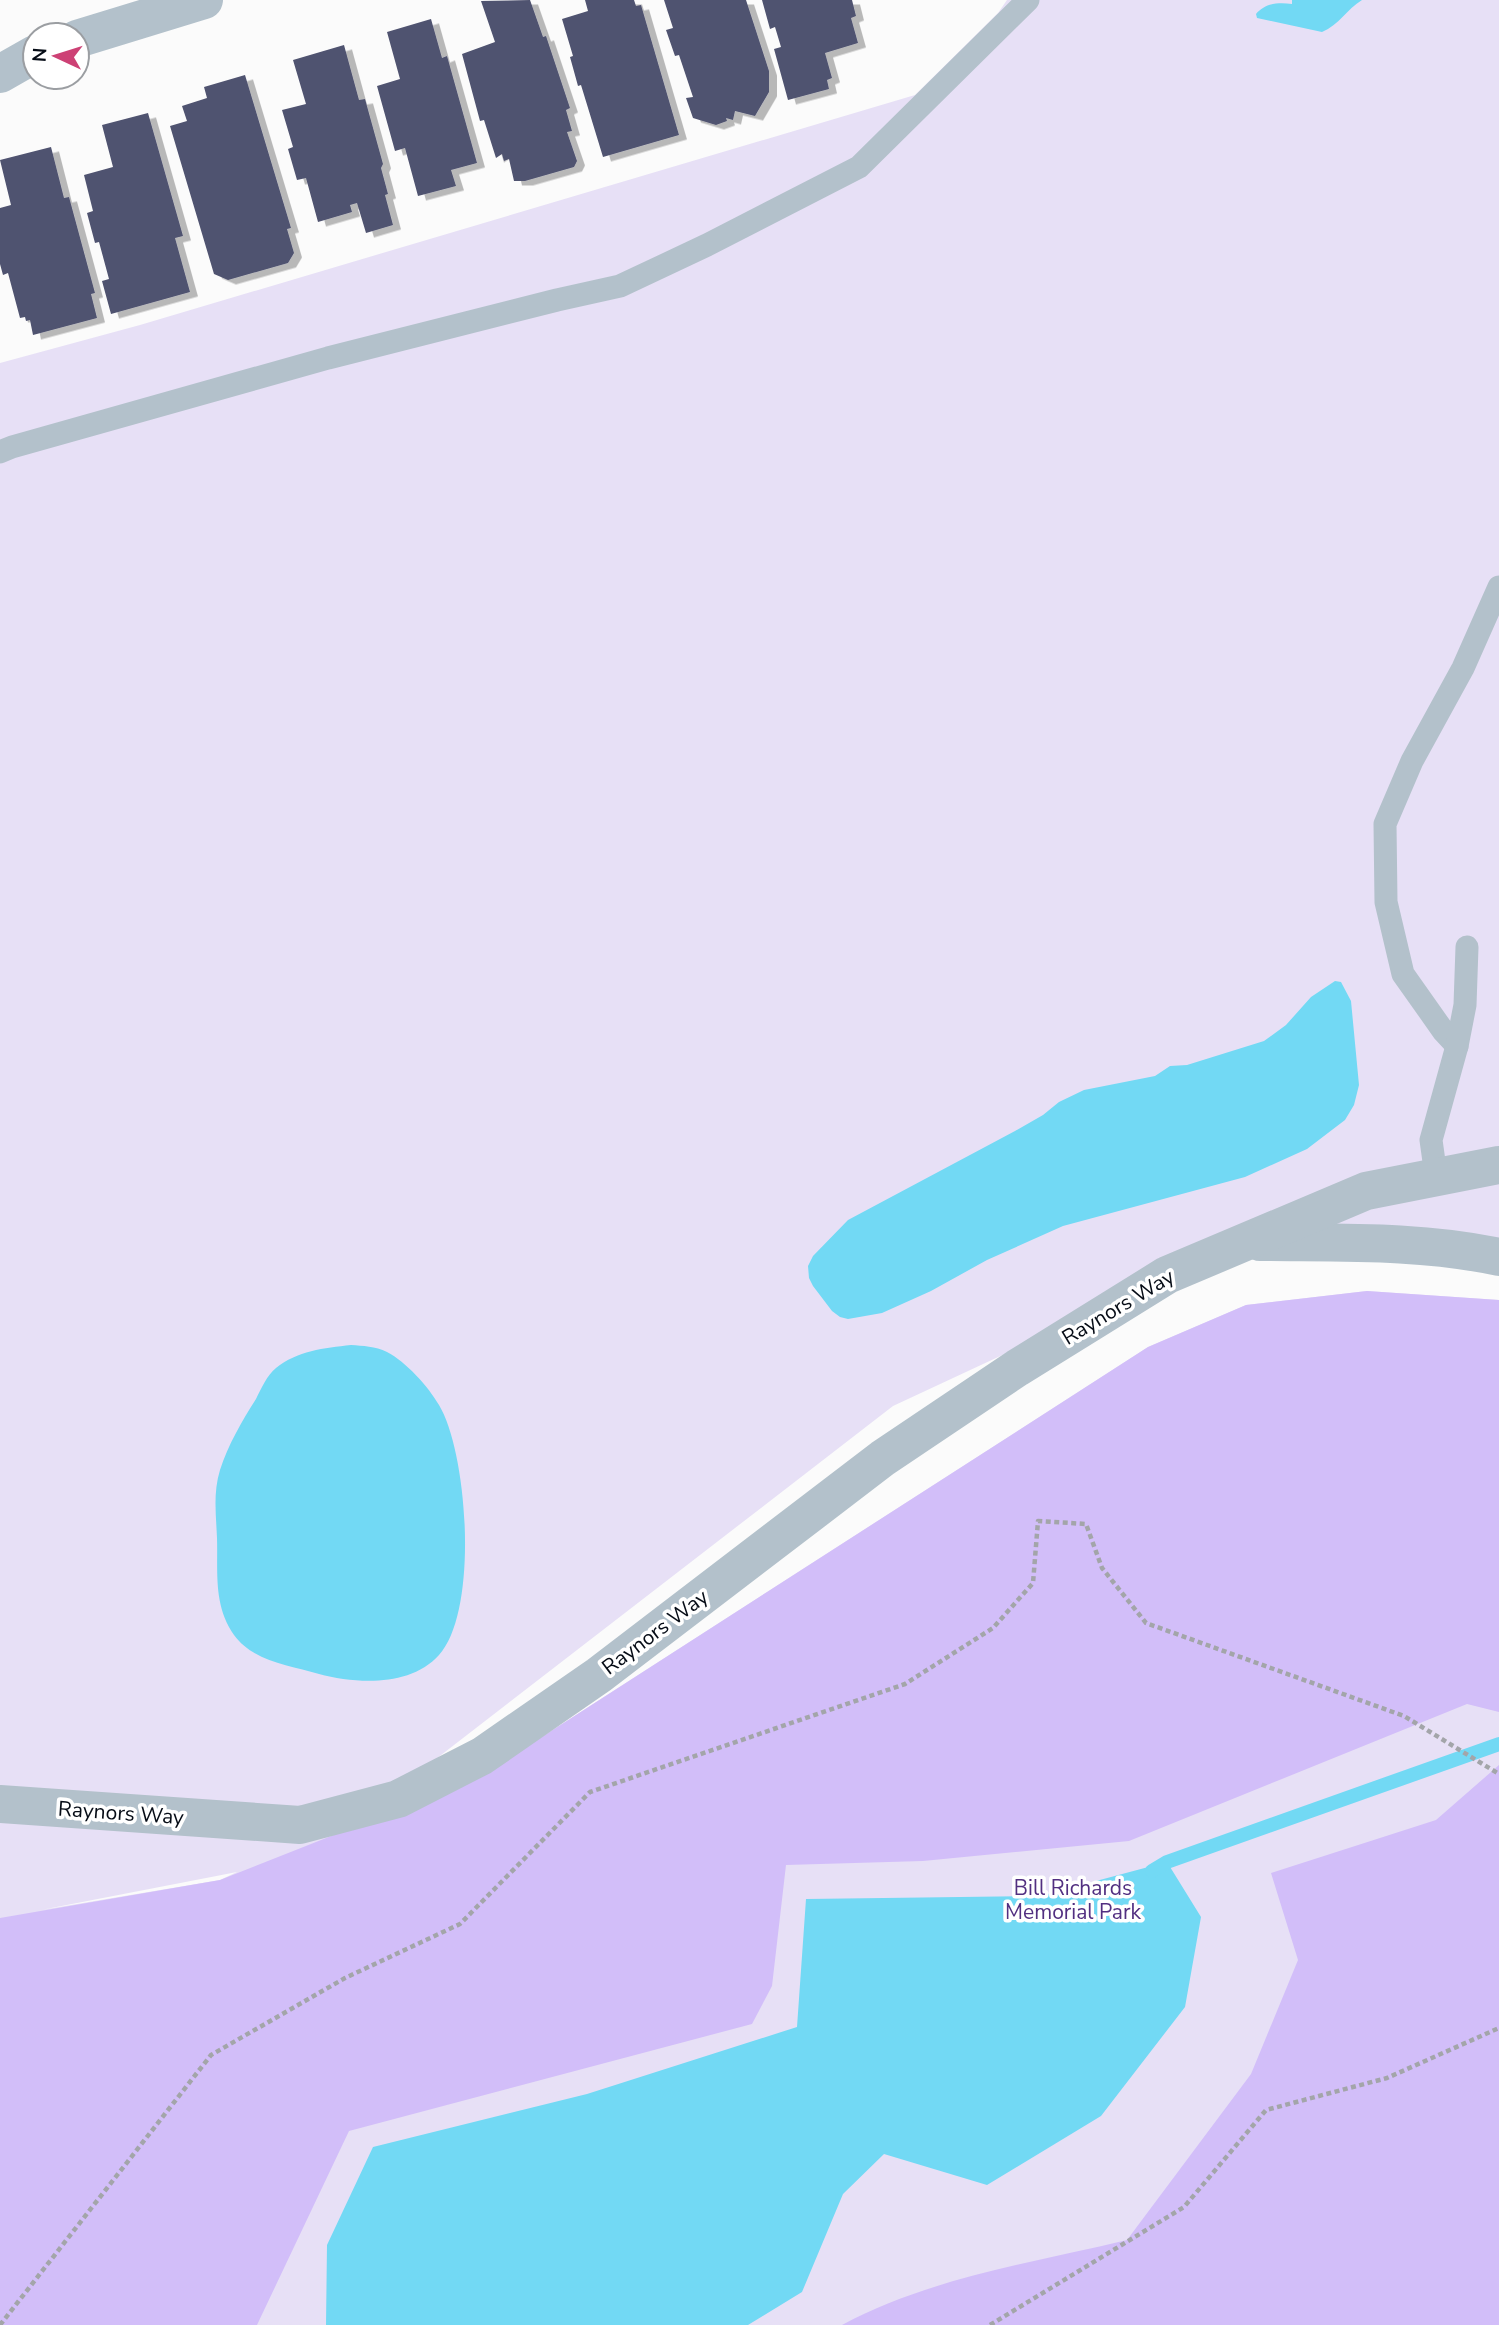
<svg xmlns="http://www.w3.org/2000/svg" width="1499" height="2325" font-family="'Nunito Sans',sans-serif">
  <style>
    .green { fill: #e7e0f6; fill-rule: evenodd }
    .forest { fill: #d2bef9 }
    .water { fill: #72d9f4 }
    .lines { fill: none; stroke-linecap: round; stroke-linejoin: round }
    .stream { stroke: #72d9f4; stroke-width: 14 }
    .building { fill: #4f526f; filter: url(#shadow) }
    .path { stroke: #a3a5a9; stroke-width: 4.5; stroke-dasharray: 5 3.5; stroke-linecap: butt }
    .lane { stroke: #b3c1cb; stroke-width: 23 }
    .street { stroke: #b3c1cb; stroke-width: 38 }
    .labels { text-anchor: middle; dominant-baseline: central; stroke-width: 7; stroke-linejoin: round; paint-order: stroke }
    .street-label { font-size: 21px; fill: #060c16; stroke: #fff }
    .park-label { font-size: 21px; fill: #522f81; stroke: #fff }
  </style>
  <defs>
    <filter id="shadow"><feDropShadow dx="8" dy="4.5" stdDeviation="0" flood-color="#0004"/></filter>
  </defs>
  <rect width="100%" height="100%" fill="#fbfbfb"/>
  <g class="green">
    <path d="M1007,0H1499V1153L1362,1187L893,1406L344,1830L478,1778L1148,1347L1246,1305L1367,1291L1499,1300V2325H0V363L140,325L915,95L998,13ZM237,1872L220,1880L41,1910Z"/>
    <path d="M1499,1178V1243L1317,1227L1340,1211Z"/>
  </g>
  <g class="forest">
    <path d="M1367,1291L1499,1300V1712L1467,1704L1129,1841L923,1861L786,1865L772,1986L752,2024L349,2131L257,2325H0V1918L220,1880L478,1778L1148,1347L1246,1305Z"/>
    <path d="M1499,1765V2325H842C929,2278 1032,2263 1127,2240L1251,2074L1298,1960L1271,1873L1436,1820Z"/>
  </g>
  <g class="water">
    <path d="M1292,0H1362C1347,9 1339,25 1322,32L1257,18L1256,14C1265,3 1279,2 1292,4Z"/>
    <path d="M1335,981L1341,982L1351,1001L1359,1085L1354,1105L1345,1120L1307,1149L1245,1177L1063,1226L987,1260L931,1291L882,1313L848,1319L840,1317L832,1311L813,1286L809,1278L808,1266L813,1256L848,1220L1015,1131L1043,1115L1059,1102L1084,1090L1155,1076L1170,1066L1187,1065L1264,1041L1286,1025L1311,997Z"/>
    <path d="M351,1345C363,1346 375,1346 387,1352C406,1362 428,1386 439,1405C468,1453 479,1611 439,1655C410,1687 357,1684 319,1674C289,1665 254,1662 234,1635C213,1605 218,1572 217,1538C216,1514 213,1493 220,1470C228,1445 242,1421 256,1399C261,1389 267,1375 276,1368C297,1351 324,1348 351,1345Z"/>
    <path d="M1167,1862L1201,1917L1185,2007L1101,2116L987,2185L884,2154L843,2194L802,2292L748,2325H326L327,2245L373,2147L587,2094L797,2027L806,1899L1040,1896Z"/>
  </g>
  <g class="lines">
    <path class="stream" d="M1152,1871L1167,1862L1499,1744"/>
  </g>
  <g class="building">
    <path d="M530,0L543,37L546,36L570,108L566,110L572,131L567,132L577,161L574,167L525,181H514L509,159L504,161L502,154L496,158L484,120L480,121L462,54L495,42L481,1Z"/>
    <path d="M585,0H634L636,6L641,5L679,135L603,157L581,85L578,86L570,57L573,56L562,19L588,11Z"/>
    <path d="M664,0H746L769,71V92L755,116L735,111L733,120L726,118L727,121L716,125L693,118L686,98L693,97L679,55L675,56L666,30L673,28Z"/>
    <path d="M762,0H852L856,16L851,18L858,43L825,53L832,78L827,80L829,89L788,100L774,49L781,47L775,27L770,29Z"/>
    <path d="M431,19L442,58L447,56L477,163L451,170L456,186L418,196L405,148L395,151L377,86L400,79L387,32Z"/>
    <path d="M344,45L359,100L365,99L383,164L381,168L388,194L385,195L393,225L366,233L357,203L350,205L352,212L318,222L306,178L297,180L288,149L293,147L282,110L306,104L293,60Z"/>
    <path d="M245,75L291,228L287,229L294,253L288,263L228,280L214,274L170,126L187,121L182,106L207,98L204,87Z"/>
    <path d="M148,113L183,236L175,238L190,292L111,314L102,281L109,279L99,242L95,243L87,213L93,211L84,175L113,167L102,125Z"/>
    <path d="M51,147L64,198L69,197L95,293L91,294L97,318L33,335L30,320L26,321L25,317L20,318L8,273L3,275L0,264V208L11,205L0,160Z"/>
  </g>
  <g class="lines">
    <g class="path">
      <path d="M0,2325L211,2055L345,1978L460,1924L590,1792L905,1684L993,1628L1033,1583L1038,1521L1086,1524L1102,1568L1146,1623L1404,1716L1499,1774"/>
      <path d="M990,2325L1184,2207L1266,2110L1387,2078L1499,2028"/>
    </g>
    <g class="lane">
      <path d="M0,452L12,447L328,358L557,300L620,286L707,245L859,167L1028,0"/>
      <path d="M1457,1046L1444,1032L1403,974L1386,902L1385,824L1412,761L1463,668L1499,587"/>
      <path d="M1436,1176L1431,1140L1457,1046L1465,1005L1467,947"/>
    </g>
    <g class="street">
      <path d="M77,39L204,0"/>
      <path d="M0,74L35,54"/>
      <path d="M1260,1242C1339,1243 1421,1240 1499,1257"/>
      <path d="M0,1804L300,1825L398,1799L482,1756L599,1675L883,1458L1017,1368L1167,1275L1366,1191L1499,1165"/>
    </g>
  </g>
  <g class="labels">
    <g class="street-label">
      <text transform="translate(1118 1307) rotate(-31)">Raynors Way</text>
      <text transform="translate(655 1632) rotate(-37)">Raynors Way</text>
      <text transform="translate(121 1813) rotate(4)">Raynors Way</text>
    </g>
    <g class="park-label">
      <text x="1073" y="1888">Bill Richards<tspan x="1073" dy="24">Memorial Park</tspan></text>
    </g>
  </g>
  <g transform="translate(56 56) rotate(274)"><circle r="33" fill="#ffffff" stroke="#9b9ea2" stroke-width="2"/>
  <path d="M0-5L12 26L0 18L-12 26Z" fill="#cd4175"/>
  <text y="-10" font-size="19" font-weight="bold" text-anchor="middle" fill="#060c16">N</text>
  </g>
</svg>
